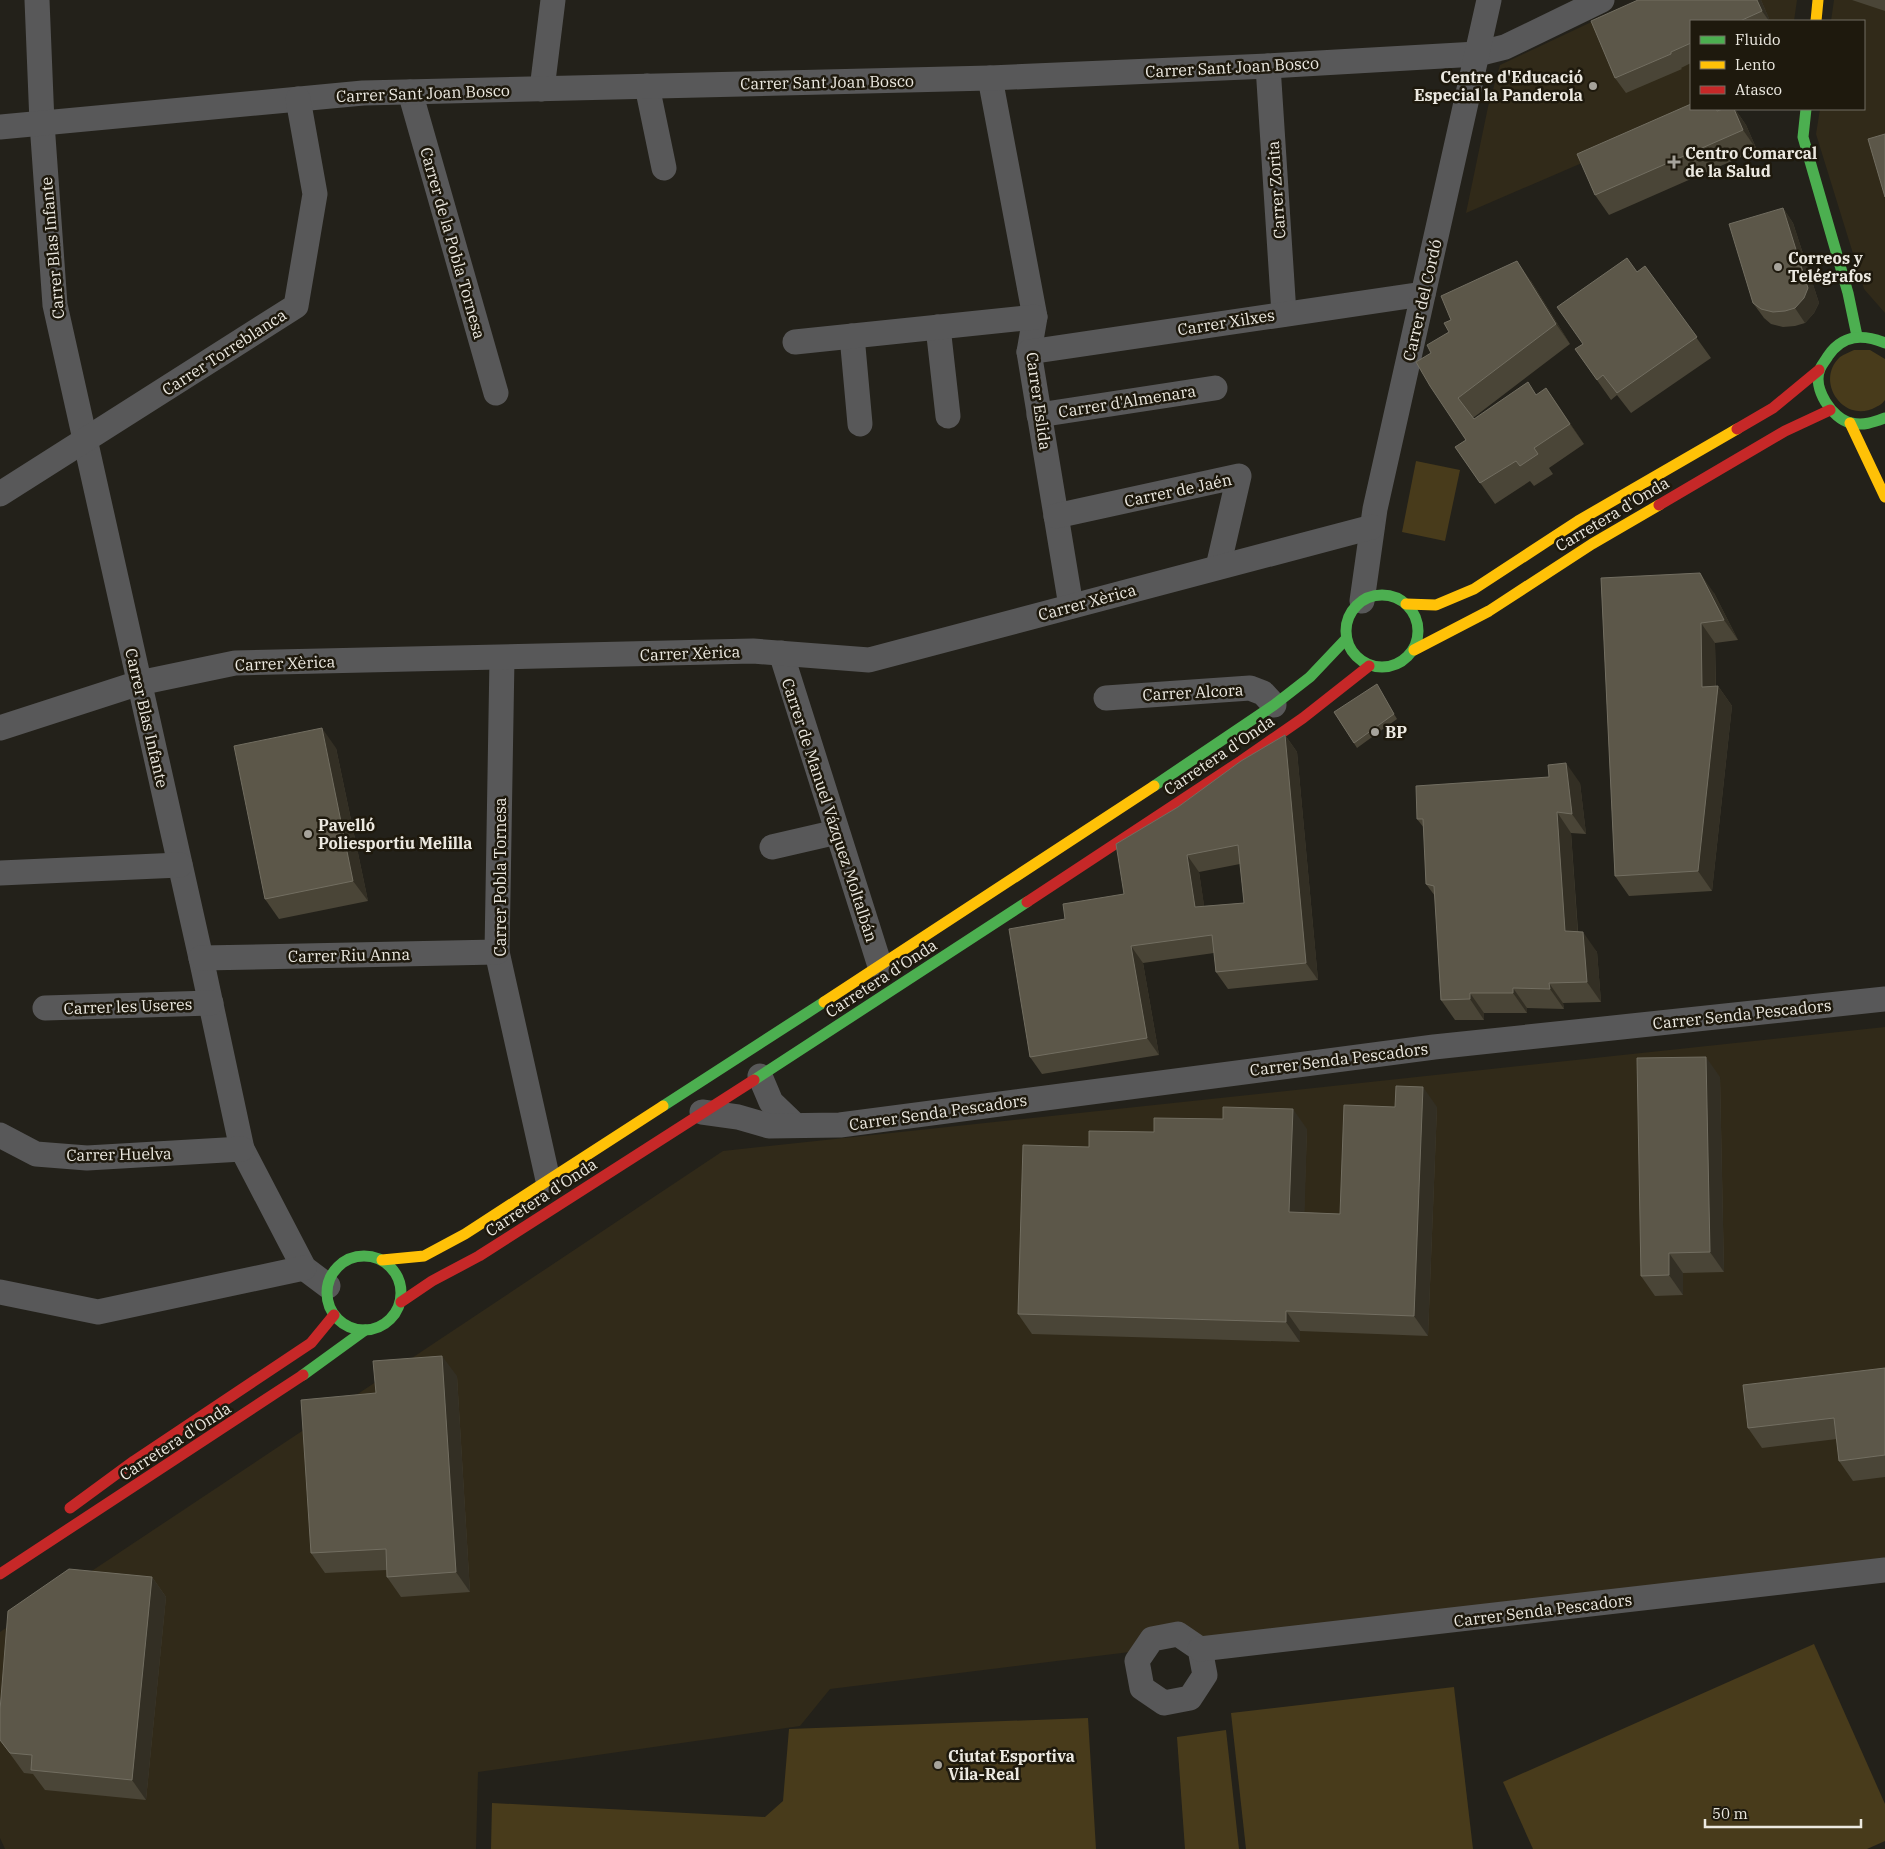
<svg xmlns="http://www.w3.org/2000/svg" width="1885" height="1849" font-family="'IBM Plex Serif',serif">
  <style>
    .built { fill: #312a19 }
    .green { fill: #483b1b }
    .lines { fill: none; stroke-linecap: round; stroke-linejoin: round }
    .street { stroke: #585859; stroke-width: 25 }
    .fast { stroke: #4caf50; stroke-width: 11 }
    .slow { stroke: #ffc107; stroke-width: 11 }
    .jam { stroke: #c62828; stroke-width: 11 }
    .wall { fill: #4a4537; fill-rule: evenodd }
    .shaded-wall { fill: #332f24 }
    .building { fill: #5c5749; stroke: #726e61; fill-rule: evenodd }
    .poi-dot { fill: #a6a39b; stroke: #1e190d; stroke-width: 2 }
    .labels { text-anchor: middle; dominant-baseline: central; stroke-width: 5; stroke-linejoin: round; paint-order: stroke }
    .street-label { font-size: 16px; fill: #ece9e1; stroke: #1e190d }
    .poi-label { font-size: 16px; font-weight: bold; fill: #ece9e1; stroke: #1e190d; text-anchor: start }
  </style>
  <rect width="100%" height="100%" fill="#23211a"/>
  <g class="built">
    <path d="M1638,0H1797L1794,21H1691V109H1707L1466,213L1488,107L1500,65Z"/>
    <path d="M1834,0H1885V313L1864,289L1816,134L1820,109H1864V21H1831Z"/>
    <path d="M1885,1027V1559L830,1689L800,1726L478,1772L476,1849H5L0,1838V1632L723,1151Z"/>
  </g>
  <g class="green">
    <path d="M1854,350H1870L1885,359V400C1882,404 1880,405 1876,407C1844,425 1814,381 1840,357C1844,354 1850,352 1854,350Z"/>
    <path d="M1416,461L1460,470L1445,541L1402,532Z"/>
    <path d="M1814,1644L1885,1804V1841L1867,1849H1533L1503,1782Z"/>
    <path d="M1454,1687L1473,1849H1246L1231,1713Z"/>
    <path d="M1088,1718L1096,1849H491L492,1803L765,1817L783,1801L789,1729Z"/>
    <path d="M1226,1730L1239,1849H1185L1177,1737Z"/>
  </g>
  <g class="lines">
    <g class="street">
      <path d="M37,0L42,123L55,305L201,958L242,1149L304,1268L328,1286"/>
      <path d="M1268,66L1284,314"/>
      <path d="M990,78L1035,317L1029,352L1071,606"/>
      <path d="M647,86L664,168"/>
      <path d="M542,89L553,0"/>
      <path d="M410,92L496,393"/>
      <path d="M0,127L363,93L990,78L1268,66L1477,54L1505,47L1602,0"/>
      <path d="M938,327L948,416"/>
      <path d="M852,336L860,424"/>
      <path d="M795,342L1035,317"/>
      <path d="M1029,352L1423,294"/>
      <path d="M1039,415L1215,388"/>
      <path d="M0,494L296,306L315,194L298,99"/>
      <path d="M1056,516L1239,476L1218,567"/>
      <path d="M1362,601L1375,509L1489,0"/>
      <path d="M781,653L880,966"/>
      <path d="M502,658L497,952L548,1180"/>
      <path d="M1106,698L1250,688L1263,693L1274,705"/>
      <path d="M0,728L139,683L235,663L753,651L869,660L1372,527"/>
      <path d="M772,847L837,832"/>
      <path d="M0,873L180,865"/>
      <path d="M201,958L497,952"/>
      <path d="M45,1008L211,1003"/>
      <path d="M760,1076L771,1102L795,1125"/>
      <path d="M702,1112L738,1117L769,1126L840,1125L1434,1047L1885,999"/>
      <path d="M0,1135L36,1154L87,1158L242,1149"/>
      <path d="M0,1292L98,1312L304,1268"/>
      <path d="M1178,1634L1200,1649L1205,1675L1190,1698L1164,1703L1142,1688L1137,1661L1152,1639Z"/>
      <path d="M1200,1649L1885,1570"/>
    </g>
    <g class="fast">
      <path d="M1806,109L1803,137L1848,293L1857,336"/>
      <path d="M1885,343C1863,334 1843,334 1828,356C1826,360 1822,364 1820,369C1812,388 1832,419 1851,423C1864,426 1874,422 1885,418"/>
      <circle cx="1382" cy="631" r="36"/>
      <path d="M1154,786L1274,705L1310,677L1346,639"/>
      <path d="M754,1080L1027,902"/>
      <path d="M663,1106L824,1002"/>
      <circle cx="364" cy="1293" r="37"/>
      <path d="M303,1375L365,1330"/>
    </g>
    <g class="slow">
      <path d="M1816,21L1818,0"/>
      <path d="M1850,423L1885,497"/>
      <path d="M1406,604L1436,605L1474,589L1578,521L1737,429"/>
      <path d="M1414,650L1489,611L1592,544L1659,505"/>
      <path d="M824,1002L1154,786"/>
      <path d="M382,1260L424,1256L465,1234L663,1106"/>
    </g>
    <g class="jam">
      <path d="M1737,429L1773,408L1819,370"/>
      <path d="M1659,505L1785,431L1830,410"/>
      <path d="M1027,902L1241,761L1303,718L1369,666"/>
      <path d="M401,1302L432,1281L479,1256L754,1080"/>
      <path d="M70,1508L134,1461L311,1343L334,1315"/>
      <path d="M0,1574L303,1375"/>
    </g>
  </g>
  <g class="wall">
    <path d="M1638,0H1761L1770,21H1691V63L1681,68L1682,69L1626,93L1615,78Z"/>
    <path d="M1852,0H1885V11Z"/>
    <path d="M1691,109H1720V110L1723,109H1735L1746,125L1757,150L1609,215L1595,195Z"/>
    <path d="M1783,208L1793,223L1819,303L1814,313L1805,323L1795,326L1783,327L1771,324L1764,318L1753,303Z"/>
    <path d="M1645,266L1711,358L1631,413L1617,395L1611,400L1575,349L1583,344L1637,272Z"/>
    <path d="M1531,281L1570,344L1473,418L1474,419L1537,395L1546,388L1584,444L1549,468L1553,474L1534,486L1530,481L1495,504L1455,447L1466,440L1431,353L1449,332Z"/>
    <path d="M1601,578L1714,593L1738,640L1715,643L1716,686H1718L1732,706L1712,891L1629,896L1615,876Z"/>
    <path d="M1380,690L1397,719L1357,748L1334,712Z"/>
    <path d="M1285,735L1297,752L1318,980L1228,989L1216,972L1214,953L1143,963L1159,1055L1042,1074L1030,1057L1065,919L1124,894L1178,807ZM1240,864L1244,903L1204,906L1199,872Z"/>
    <path d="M336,748L368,901L279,919L265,899Z"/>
    <path d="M1580,783L1586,834L1571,833L1578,931L1597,952L1601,1002L1563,1003L1564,1009L1527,1008V1013H1484V1020H1455L1441,1000L1435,896L1426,884L1424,828L1417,819Z"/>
    <path d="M1720,1077L1724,1272L1683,1273V1295L1655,1296L1641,1276Z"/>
    <path d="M1395,1107H1437L1428,1336L1300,1331V1342L1032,1334L1018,1314L1089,1147L1154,1132L1307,1129L1304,1212L1340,1214Z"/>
    <path d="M1885,1368V1477L1853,1481L1839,1461L1837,1439L1762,1448L1748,1428Z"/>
    <path d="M457,1376L470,1592L401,1597L387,1577V1570L325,1573L311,1553L376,1393Z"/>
    <path d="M152,1577L166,1597L146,1800L45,1790L33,1774L24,1773L0,1740Z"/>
  </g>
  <g class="shaded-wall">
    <path d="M1757,0H1761L1770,21H1769L1762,11Z"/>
    <path d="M1734,109H1735L1746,125L1757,150L1743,130Z"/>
    <path d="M1783,208L1793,223L1819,303L1814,313L1805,323L1795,308Z"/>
    <path d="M1517,261L1531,281L1570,344L1556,324Z"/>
    <path d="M1546,388L1560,408L1584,444L1570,424Z"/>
    <path d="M1700,573L1714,593L1738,640L1724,620Z"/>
    <path d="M1701,623L1715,643L1716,705L1718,686L1732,706L1712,891L1698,871L1702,687Z"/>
    <path d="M322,728L336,748L368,901L353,881Z"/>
    <path d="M1285,735L1297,752L1318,980L1306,963Z"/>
    <path d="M1566,763L1580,783L1586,834L1572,814Z"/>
    <path d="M1557,812L1571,833L1579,951L1565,931Z"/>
    <path d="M1187,855L1199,872L1207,924L1195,907Z"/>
    <path d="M1583,932L1597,952L1601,1002L1587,982Z"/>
    <path d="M1131,946L1143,963L1159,1055L1147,1038Z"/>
    <path d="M1549,983L1563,1003L1564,1009L1550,989Z"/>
    <path d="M1513,988L1527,1008V1013L1513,993Z"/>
    <path d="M1470,993L1484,1013V1020L1470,999Z"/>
    <path d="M1706,1057L1720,1077L1724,1272L1710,1252Z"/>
    <path d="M1423,1087L1437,1107L1428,1336L1414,1316Z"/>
    <path d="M1293,1109L1307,1129L1304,1232L1289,1212Z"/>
    <path d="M1669,1253L1683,1273V1295L1669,1275Z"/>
    <path d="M1286,1311L1300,1331V1342L1286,1322Z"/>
    <path d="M442,1356L457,1376L470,1592L456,1572Z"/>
    <path d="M152,1577L166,1597L146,1800L132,1780Z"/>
  </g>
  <g class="building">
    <path d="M1638,0H1757L1762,11L1740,21H1691V43L1671,52V54L1615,78L1591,21Z"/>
    <path d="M1691,104V109H1716L1717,111L1723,109H1734L1743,130L1595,195L1577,154Z"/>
    <path d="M1885,134V197L1868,139Z"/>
    <path d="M1783,208L1808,288L1804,298L1795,308L1785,311L1773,312L1761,309L1753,303L1729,224Z"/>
    <path d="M1627,258L1637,272L1645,266L1697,337L1617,393L1603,375L1597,380L1575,349L1583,344L1557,307Z"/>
    <path d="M1517,261L1556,324L1458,398L1474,419L1528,382L1536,395L1546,388L1570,424L1534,448L1538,454L1520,466L1516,461L1480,483L1455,447L1466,440L1430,386L1416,362L1431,353L1427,345L1449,332L1444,323L1451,320L1441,296Z"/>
    <path d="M1700,573L1724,620L1701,623L1702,687L1718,686L1698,871L1615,876L1601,578Z"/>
    <path d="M1377,684L1394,714L1354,743L1334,712Z"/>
    <path d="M322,728L353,881L265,899L234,746Z"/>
    <path d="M1285,735L1306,963L1216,972L1212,935L1131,946L1147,1038L1030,1057L1009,929L1065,919L1063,904L1124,894L1116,844L1178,807L1241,761ZM1238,845L1244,903L1195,907L1187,855Z"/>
    <path d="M1566,763L1572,814L1557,812L1565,931L1583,932L1587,982L1549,983L1550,989L1513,988V993H1470V999L1441,1000L1434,886L1426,884L1423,819H1417L1416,786L1549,777L1548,765Z"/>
    <path d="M1706,1057L1710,1252L1669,1253V1275L1641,1276L1637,1058Z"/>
    <path d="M1396,1086L1423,1087L1414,1316L1286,1311V1322L1018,1314L1023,1145L1089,1147V1131L1154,1132V1118L1223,1119V1107L1293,1109L1289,1212L1340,1214L1344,1105L1395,1107Z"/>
    <path d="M442,1356L456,1572L387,1577L386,1549L311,1553L301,1400L376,1393L373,1361Z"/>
    <path d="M1885,1368V1455L1839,1461L1834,1418L1748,1428L1743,1385Z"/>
    <path d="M69,1569L152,1577L132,1780L31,1770L32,1755L10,1753L0,1740V1710L8,1611Z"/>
  </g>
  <g class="poi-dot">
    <circle cx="1593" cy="86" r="5"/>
    <path d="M1671.5 154.5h5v5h5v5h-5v5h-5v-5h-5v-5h5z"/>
    <circle cx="1778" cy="267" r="5"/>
    <circle cx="1375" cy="732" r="5"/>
    <circle cx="308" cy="834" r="5"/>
    <circle cx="938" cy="1765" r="5"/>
  </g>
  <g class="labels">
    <g class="street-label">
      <text transform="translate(1232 67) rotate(-3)">Carrer Sant Joan Bosco</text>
      <text transform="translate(827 82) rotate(-1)">Carrer Sant Joan Bosco</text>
      <text transform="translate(423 93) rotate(-2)">Carrer Sant Joan Bosco</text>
      <text transform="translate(1276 190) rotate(-94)">Carrer Zorita</text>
      <text transform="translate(453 243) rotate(74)">Carrer de la Pobla Tornesa</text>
      <text transform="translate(52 248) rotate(-95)">Carrer Blas Infante</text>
      <text transform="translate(1422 300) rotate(-77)">Carrer del Cordó</text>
      <text transform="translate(1226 322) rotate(-9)">Carrer Xilxes</text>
      <text transform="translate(224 352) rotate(-33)">Carrer Torreblanca</text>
      <text transform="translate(1039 401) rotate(82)">Carrer Eslida</text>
      <text transform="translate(1127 401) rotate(-9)">Carrer d'Almenara</text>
      <text transform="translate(1178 490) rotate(-12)">Carrer de Jaén</text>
      <text transform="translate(1612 514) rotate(-31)">Carretera d'Onda</text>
      <text transform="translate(1087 602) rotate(-15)">Carrer Xèrica</text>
      <text transform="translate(690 653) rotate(-2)">Carrer Xèrica</text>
      <text transform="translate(285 663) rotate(-2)">Carrer Xèrica</text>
      <text transform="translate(1193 692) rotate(-3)">Carrer Alcora</text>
      <text transform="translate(147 718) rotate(77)">Carrer Blas Infante</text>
      <text transform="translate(1219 755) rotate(-34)">Carretera d'Onda</text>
      <text transform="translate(830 810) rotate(72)">Carrer de Manuel Vázquez Moltalbán</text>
      <text transform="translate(500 877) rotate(-90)">Carrer Pobla Tornesa</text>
      <text transform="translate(349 955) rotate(-1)">Carrer Riu Anna</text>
      <text transform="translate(881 978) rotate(-33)">Carretera d'Onda</text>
      <text transform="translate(128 1006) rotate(-2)">Carrer les Useres</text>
      <text transform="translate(1742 1014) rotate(-6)">Carrer Senda Pescadors</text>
      <text transform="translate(1339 1059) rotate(-7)">Carrer Senda Pescadors</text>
      <text transform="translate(938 1112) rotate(-8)">Carrer Senda Pescadors</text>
      <text transform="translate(119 1154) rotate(-1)">Carrer Huelva</text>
      <text transform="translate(541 1197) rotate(-33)">Carretera d'Onda</text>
      <text transform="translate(175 1441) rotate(-33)">Carretera d'Onda</text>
      <text transform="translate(1543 1610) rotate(-7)">Carrer Senda Pescadors</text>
    </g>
    <g class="poi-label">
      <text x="1583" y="77" text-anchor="end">Centre d'Educació<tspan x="1583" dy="18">Especial la Panderola</tspan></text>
      <text x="1685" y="153">Centro Comarcal<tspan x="1685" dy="18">de la Salud</tspan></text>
      <text x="1788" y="258">Correos y<tspan x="1788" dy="18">Telégrafos</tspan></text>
      <text x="1385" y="732">BP</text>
      <text x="318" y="825">Pavelló<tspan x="318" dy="18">Poliesportiu Melilla</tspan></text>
      <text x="948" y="1756">Ciutat Esportiva<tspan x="948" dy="18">Vila-Real</tspan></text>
    </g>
  </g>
  <rect x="1690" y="20" width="175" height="90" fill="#1e190d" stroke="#706c62"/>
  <rect x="1700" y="36" width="25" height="8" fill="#4caf50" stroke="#706c62"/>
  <text x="1735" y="45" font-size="15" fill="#ece9e1">Fluido</text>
  <rect x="1700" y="61" width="25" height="8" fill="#ffc107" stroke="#706c62"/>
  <text x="1735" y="70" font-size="15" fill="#ece9e1">Lento</text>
  <rect x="1700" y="86" width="25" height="8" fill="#c62828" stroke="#706c62"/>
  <text x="1735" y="95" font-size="15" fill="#ece9e1">Atasco</text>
  <path d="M1705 1819v8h156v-8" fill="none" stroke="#ece9e1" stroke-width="2.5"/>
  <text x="1712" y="1819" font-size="15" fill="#ece9e1" stroke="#1e190d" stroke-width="4" paint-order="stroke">50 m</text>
</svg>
